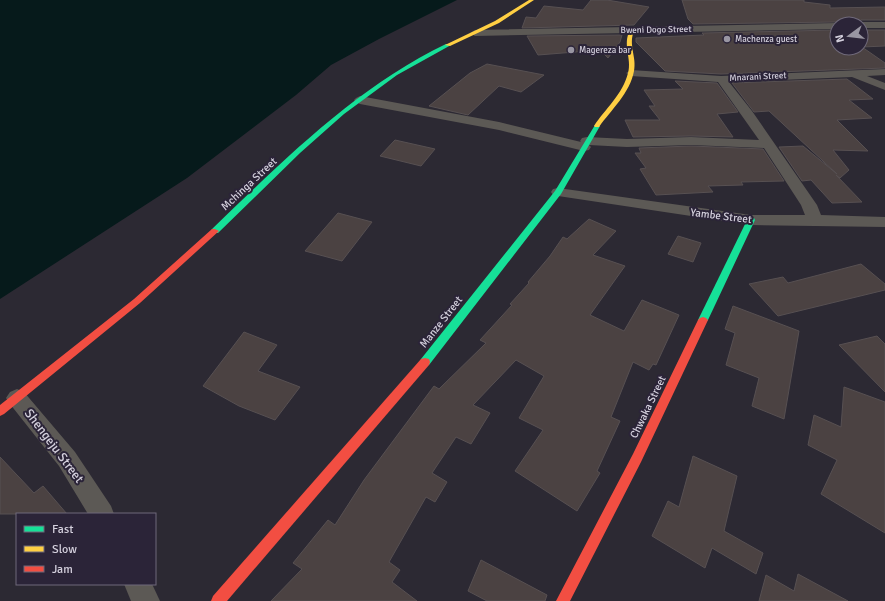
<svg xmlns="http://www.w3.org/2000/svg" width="885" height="601" font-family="Signika,sans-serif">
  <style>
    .water { fill: #061a1b }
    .building { fill: #4b4242; stroke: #575052 }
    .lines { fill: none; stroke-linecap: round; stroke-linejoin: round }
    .street { fill: #5c5955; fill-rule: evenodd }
    .fast { fill: #16e098; fill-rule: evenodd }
    .slow { fill: #ffcf43; fill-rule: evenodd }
    .jam { fill: #f24e42; fill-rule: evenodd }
    .poi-dot { fill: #9996a2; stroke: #2b2438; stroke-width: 1.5 }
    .labels { text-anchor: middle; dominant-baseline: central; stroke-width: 4; stroke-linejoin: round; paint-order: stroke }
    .far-street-label { font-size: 9px; fill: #d4d0dd; stroke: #2b2438 }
    .far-poi-label { font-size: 9px; fill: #d4d0dd; stroke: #2b2438; text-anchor: start }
    .street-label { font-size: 11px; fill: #d4d0dd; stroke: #2b2438 }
    .near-street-label { font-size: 13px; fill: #d4d0dd; stroke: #2b2438 }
  </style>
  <rect width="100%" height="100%" fill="#2c2933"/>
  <path class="water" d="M0,0H457L379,39L331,65L296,95L187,178L0,299Z"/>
  <g class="building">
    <path d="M591,0H607L649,7L634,25L522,28L526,17L536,18L544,6L583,10Z"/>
    <path d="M682,0H804V2L830,5V8L885,7V20H861L856,24H841L837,22L693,24L688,19Z"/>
    <path d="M837,30V48H861V30H885V46L862,47L885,63V68L721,74L665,71L636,42V38L704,35L702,33Z"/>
    <path d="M622,35L620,42L608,58L600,50L538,55L527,36Z"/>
    <path d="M487,64L544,75L521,92L499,86L468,115L429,106L470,73Z"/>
    <path d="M847,79L873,99L849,100L872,118L837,120L868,151L833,150L849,170L840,178L836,175L862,202L832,203L811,180L802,181L779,147L803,146L837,174L769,111L754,112L732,83Z"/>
    <path d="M675,81L717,83L738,112L717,114L733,137L691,136L633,137L625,120H660L649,106H655L644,90L683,89Z"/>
    <path d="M395,140L435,149L421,166L380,156Z"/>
    <path d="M691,146L763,149L784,181L741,182L743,185L708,186L713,192L656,195L640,169L646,168L635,153H641L639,148Z"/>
    <path d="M338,213L372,222L342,261L305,251Z"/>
    <path d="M589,219L616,231L593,255L625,266L590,315L624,331L642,300L679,315L656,365L653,364L649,370L633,362L611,417L620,421L597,471L600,473L577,511L515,471L543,430L519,418L544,376L516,360L473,405L490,413L471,444L456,437L432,473L447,482L435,502L426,497L389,562L400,570L392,582L417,601H271L302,569L293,563L328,520L335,525L364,480L434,386L439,389L486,343L480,340L512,305L510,304L529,283L528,282L550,256L563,237L567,239Z"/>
    <path d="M678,236L701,243L693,262L668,254Z"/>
    <path d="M861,264L885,284V290L778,316L749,284L783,277L788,283Z"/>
    <path d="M733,306L799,331L784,419L752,406L759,378L726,365L735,333L725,329Z"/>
    <path d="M244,332L277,345L258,371L300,387L275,420L239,406L203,386Z"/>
    <path d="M877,336L885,344V392L839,345Z"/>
    <path d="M844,387L885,402V533L821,494L837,460L808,445L814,415L841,427Z"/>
    <path d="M693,456L737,476L724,531L763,553L756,574L712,548L705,568L652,536L668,501L679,507Z"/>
    <path d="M0,457L34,493L43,486L67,514H0Z"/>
    <path d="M481,560L547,595L545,601H487L468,591Z"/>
    <path d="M798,574L848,601H759L766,575L794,591Z"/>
  </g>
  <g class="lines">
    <g class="street">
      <path d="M861,22H885V28H861V24H857Z"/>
      <path d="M837,23L840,24H837V29L475,36L470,33L475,30Z"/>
      <path d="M885,69V75L867,76L885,83V90L852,77L729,82L752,111L817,205L821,215L885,217V227L751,225L558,196L553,195L551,192L553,189L558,188L751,215H805L801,205L764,148L691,145L627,147L589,145L591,147L589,150L584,151L499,130L360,104L356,102L354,100L356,98L360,96L499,122L581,142L580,141L582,138L587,137L627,139L691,137L759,140L718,82L631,76L626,73L631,70L721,76Z"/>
      <path d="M17,389L24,392L75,452L111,506L114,514H88L59,466L10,404L6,398L10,392Z"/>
      <path d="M124,584H152L160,601H131Z"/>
    </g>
    <g class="fast">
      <path d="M446,44L451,45L397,75L344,114L300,153L218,233H212L211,231L212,229C284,160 355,88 446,44Z"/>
      <path d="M595,125L600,126L561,194L429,365L425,366L421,365L420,362L421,359L555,191Z"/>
      <path d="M748,218H754L755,220L708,320L706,322H700L698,320Z"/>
    </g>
    <g class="slow">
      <path d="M529,0H534L499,23L450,46L445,45L495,21Z"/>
      <path d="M630,30L634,31C628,45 637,57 634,71C630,93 611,110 599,127H595L594,126C605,109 623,94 628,73C632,58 622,45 630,30Z"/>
    </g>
    <g class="jam">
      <path d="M212,229H215L219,231L140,303L4,414L0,416V405L134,299Z"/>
      <path d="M703,317L706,318L708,320L641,462L570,601H556L633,454L698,320L700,318Z"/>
      <path d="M425,358L429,359L430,362L429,365L227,601H211L213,596L421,359Z"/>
    </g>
  </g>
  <g class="poi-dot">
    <circle cx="727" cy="39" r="4"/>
    <circle cx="571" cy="50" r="4"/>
  </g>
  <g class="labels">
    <g class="far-street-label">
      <text transform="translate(656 30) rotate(-1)">Bweni Dogo Street</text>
      <text transform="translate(758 77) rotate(-3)">Mnarani Street</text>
    </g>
    <g class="far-poi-label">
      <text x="735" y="39">Machenza guest</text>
      <text x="579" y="50">Magereza bar</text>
    </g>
    <g class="street-label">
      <text transform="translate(249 184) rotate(-43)">Mchinga Street</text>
      <text transform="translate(721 216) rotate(7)">Yambe Street</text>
      <text transform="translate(441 322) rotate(-52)">Manze Street</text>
      <text transform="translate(648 407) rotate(-64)">Chwaka Street</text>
    </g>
    <g class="near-street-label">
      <text transform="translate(54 446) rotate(53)">Shengeju Street</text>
    </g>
  </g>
  <rect x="16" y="513" width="140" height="72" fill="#2b2438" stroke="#6f697a"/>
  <rect x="24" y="526" width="20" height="6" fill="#16e098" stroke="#6f697a"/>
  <text x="52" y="533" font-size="12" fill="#d4d0dd">Fast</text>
  <rect x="24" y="546" width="20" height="6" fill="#ffcf43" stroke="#6f697a"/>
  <text x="52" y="553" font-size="12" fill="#d4d0dd">Slow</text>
  <rect x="24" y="566" width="20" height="6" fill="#f24e42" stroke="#6f697a"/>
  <text x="52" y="573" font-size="12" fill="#d4d0dd">Jam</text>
  <g transform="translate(849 36) rotate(255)"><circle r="19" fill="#2b2438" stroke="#6f697a"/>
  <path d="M0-3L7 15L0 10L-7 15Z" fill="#9996a2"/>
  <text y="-6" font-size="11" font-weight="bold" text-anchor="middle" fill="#d4d0dd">N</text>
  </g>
</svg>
